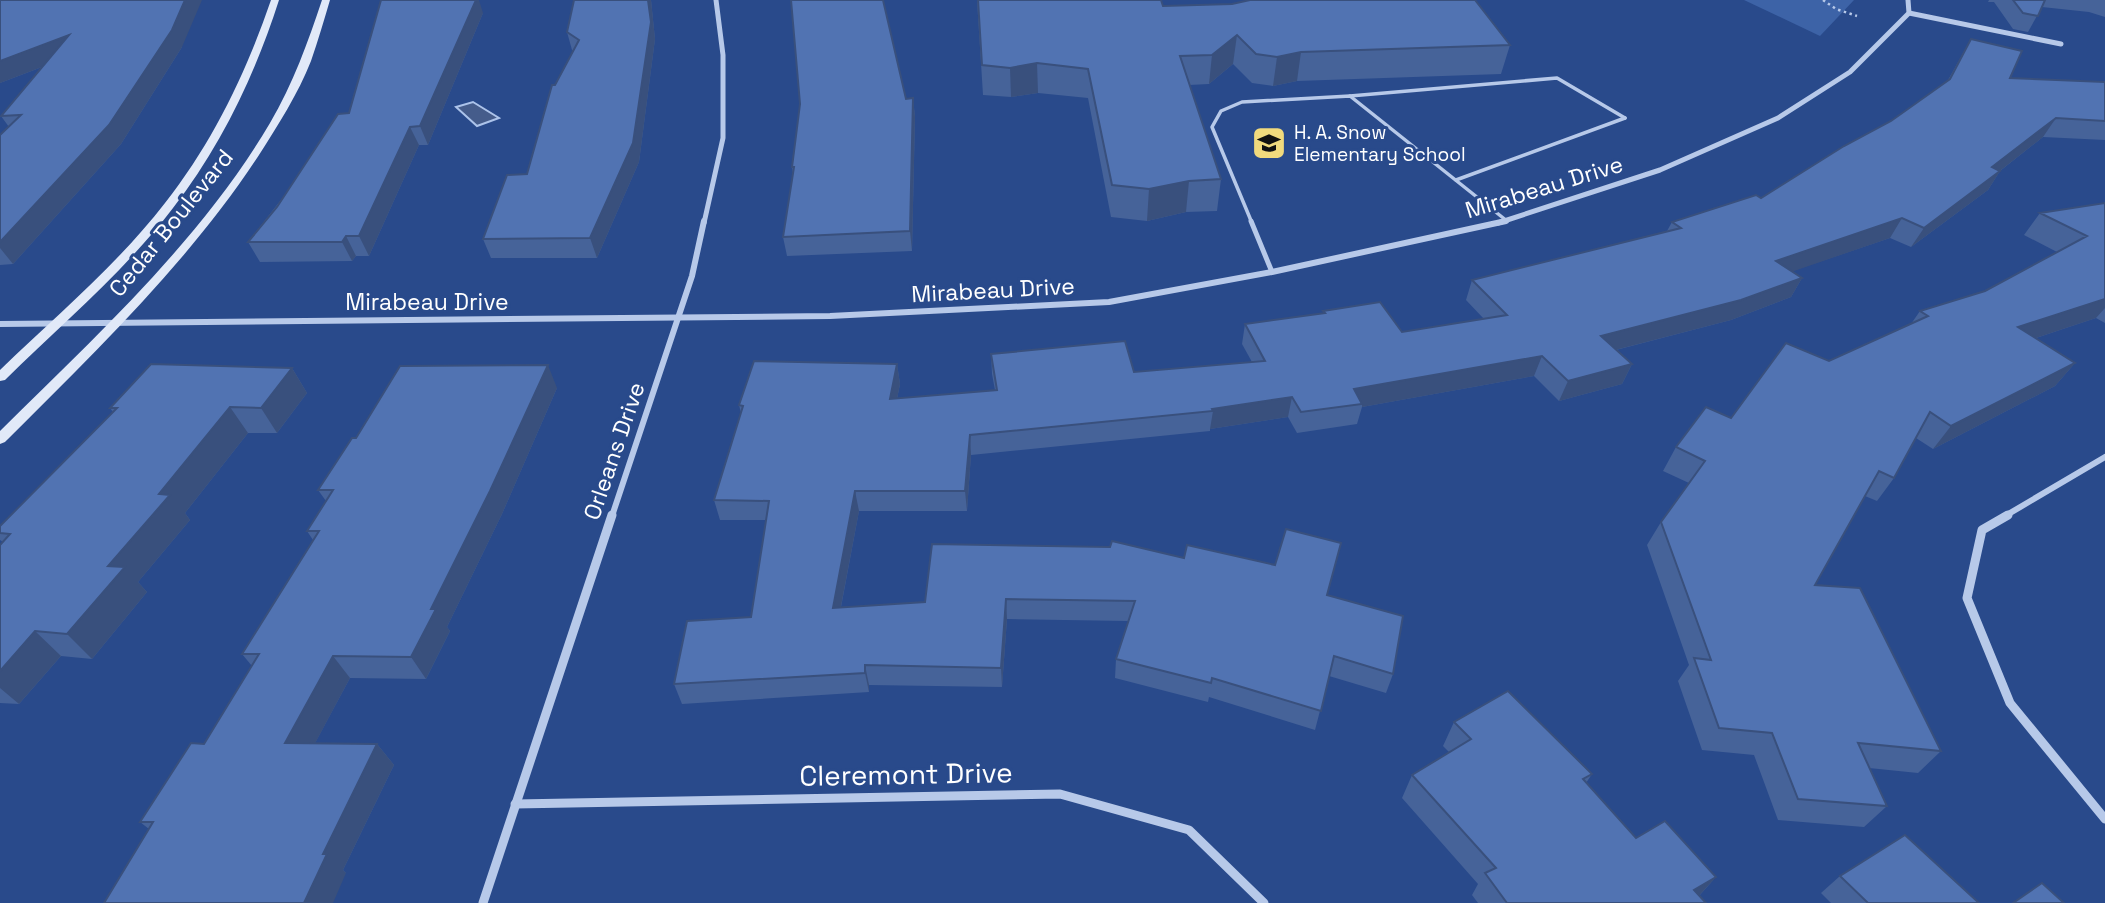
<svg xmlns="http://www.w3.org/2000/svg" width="2105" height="903" font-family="'Space Grotesk',sans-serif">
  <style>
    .green { fill: #3d63a7 }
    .water { fill: #455c8b; stroke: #acc3ea; stroke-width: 2 }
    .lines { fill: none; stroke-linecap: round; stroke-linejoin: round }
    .path { stroke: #b7c9e9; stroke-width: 2.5; stroke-dasharray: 2.5 3.5; stroke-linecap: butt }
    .lane-far1 { stroke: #b7c9e9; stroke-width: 3.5 }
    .lane { stroke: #b7c9e9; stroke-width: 5 }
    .street-far2 { stroke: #b7c9e9; stroke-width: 5 }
    .street-far1 { stroke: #b7c9e9; stroke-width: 6 }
    .street { stroke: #b7c9e9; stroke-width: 9 }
    .secondary { fill: #e1e9f8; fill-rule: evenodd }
    .wall { fill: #466399 }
    .shaded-wall { fill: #39507d }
    .building { fill: #5173b2; stroke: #39507d; stroke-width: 2 }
    .labels { text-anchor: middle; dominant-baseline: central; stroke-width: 6; stroke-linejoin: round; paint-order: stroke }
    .far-poi-label { font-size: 19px; fill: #fff; stroke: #294a8b; text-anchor: start }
    .street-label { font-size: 23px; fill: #fff; stroke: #294a8b }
    .near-street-label { font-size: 28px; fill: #fff; stroke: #294a8b }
  </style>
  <rect width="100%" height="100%" fill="#294a8b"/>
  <path class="green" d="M1744,0H1854L1820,36Z"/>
  <path class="water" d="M473,102L499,118L477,126L456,107Z"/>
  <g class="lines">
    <path class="path" d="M1823,0L1836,9L1857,16"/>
    <g class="lane-far1">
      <path d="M1350,96L1557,78L1625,118"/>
      <path d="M1456,180L1625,118"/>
      <path d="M1252,223L1212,127L1221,111L1242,102L1350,96L1507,221"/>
    </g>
    <path class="lane" d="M1251,221L1272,272"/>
    <g class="street-far2">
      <path d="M1909,13L2061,44"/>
      <path d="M704,223L723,138V55L716,0"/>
      <path d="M1498,223L1660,170L1778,118L1850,72L1909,13L1908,0"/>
    </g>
    <g class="street-far1">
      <path d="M0,324L830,316L1109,302L1272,272L1506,221"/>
      <path d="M612,516L692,276L704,221"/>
      <path d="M2005,516L2105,457"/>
    </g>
    <g class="street">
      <path d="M2008,515L1982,530L1967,598L2010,703L2105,819"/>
      <path d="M515,804L1060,794L1189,830L1264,903"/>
      <path d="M483,903L612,515"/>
    </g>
    <g class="secondary">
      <path d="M271,0H279C255,75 221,146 173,208C124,272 62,324 5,380L0,381V370C56,316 117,265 165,203C213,142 246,73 271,0Z"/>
      <path d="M322,0H330C324,20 318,41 311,61C298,94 278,125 259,155C189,262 95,352 5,442L0,444V431C96,336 201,240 270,123C293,84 308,42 322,0Z"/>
    </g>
  </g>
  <g class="wall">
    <path d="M0,0L182,47L121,144L13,264L0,265V135L9,127L1,116L42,67L0,83Z"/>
    <path d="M574,0H651L655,39L639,162L597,258H491L483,239L527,174L555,85L574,51L572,50L567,32Z"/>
    <path d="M977,0H1161L1163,6L1510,45L1501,74L1297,81L1273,86L1252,83L1233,64L1209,84L1189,85L1221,179L1217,211L1186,212L1147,221L1111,217L1088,98L1038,93L1011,97L983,95Z"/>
    <path d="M1989,0H2105V17L2089,12L2042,7L2028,32L2013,29L1994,2H1988Z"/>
    <path d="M483,13L428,145H419L369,256H356L352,261L260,262L248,242L349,113Z"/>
    <path d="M1971,39L2010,78L2105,82V140L2043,137L2000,171L1988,190L1911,247L1890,238L1792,271L1802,278L1791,297L1731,320L1616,350L1632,364L1622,384L1559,401L1534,376L1362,407L1357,424L1297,433L1288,417L1210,429V431L971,455L967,511H859L841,607L925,602L932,544L1327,595L1393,674L1386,693L1329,676L1315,730L1209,697L1208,702L1115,678L1116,659L1128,621L1007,619L1002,687L869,685V692L682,704L674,684L751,617L766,520H720L714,500L741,413L739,405L897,364L900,384L897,399L995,390L992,374L991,354L1134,372L1252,362L1242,344L1245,324L1323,313V311L1402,332L1484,319L1466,300L1472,280L1667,231L1672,222L1761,198L1891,121L1948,80Z"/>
    <path d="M913,98L915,117L912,251L787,256L783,237L793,174L792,167L906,99Z"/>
    <path d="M2105,203V323L2096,318L2036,338L2075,363L2055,386L1933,449L1916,438L1894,478L1877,501L1865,496L1815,585L1941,751L1918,773L1869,768L1887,806L1864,827L1778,820L1754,755L1702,750L1678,681L1689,665L1647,545L1661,522L1689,483L1663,471L1676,447L1731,418L1829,361L1911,324L1920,311L1985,291L2057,252L2024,235L2040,213Z"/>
    <path d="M292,368L307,393L277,433H248L185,513L190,520L138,582L147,592L92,659L61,656L19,704L0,703V545L3,542L0,540V526L113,412L110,408Z"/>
    <path d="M557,388L502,514L447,627L450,631L426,679L350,678L315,743L377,744L394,765L343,870L346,873L149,829L140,822L204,744L252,666L242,654L313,540L307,531L326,501L318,490L356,438Z"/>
    <path d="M1454,722L1592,774L1586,783L1636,838L1716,877L1699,896L1706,903H1478L1472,895L1478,884L1402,798L1412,775L1449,752L1443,746Z"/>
    <path d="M1840,876L1979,903H1831L1821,893Z"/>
  </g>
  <g class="shaded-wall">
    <path d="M185,0H202L182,47L121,144L13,264L0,248V242Z"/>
    <path d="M476,0H479L483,13L428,145L420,126Z"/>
    <path d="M648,0H651L655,39L639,162L597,258L590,238Z"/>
    <path d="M69,35L81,52L0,83V61Z"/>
    <path d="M1237,35L1233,64L1209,84L1212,55Z"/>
    <path d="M1301,52L1297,81L1273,86L1277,57Z"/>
    <path d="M1037,63L1038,93L1011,97L1010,68Z"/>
    <path d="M913,98L915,117L912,251L910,231Z"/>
    <path d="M2056,118L2043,137L1982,185L2000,171L1988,190L1911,247L1924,228L1992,167Z"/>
    <path d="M410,127L419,145L369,256L359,236Z"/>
    <path d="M1189,181L1186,212L1147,221L1149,189Z"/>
    <path d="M1902,218L1890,238L1765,281L1776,261Z"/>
    <path d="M346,236L356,256L352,261L342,242Z"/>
    <path d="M1802,278L1791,297L1731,320L1592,356L1601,336Z"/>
    <path d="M2105,299V308L2096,318L2000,350L2018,327Z"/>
    <path d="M1542,356L1534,376L1362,407V404L1354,389Z"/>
    <path d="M2075,363L2055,386L1933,449L1951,426Z"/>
    <path d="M897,364L900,384L893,419L890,399Z"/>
    <path d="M1632,364L1622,384L1559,401L1568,381Z"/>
    <path d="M548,365L557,388L502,514L447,627L450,631L426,679L411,657L431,609Z"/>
    <path d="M292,368L307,393L277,433L261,408Z"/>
    <path d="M1292,397L1288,417L1210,429L1213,411L1212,409Z"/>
    <path d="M230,407L248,433L185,513L190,520L138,582L147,592L92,659L67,634L108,566L159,494Z"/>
    <path d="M970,435L971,455L967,511L965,491Z"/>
    <path d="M855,491L859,511L837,627L833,608Z"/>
    <path d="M1006,599L1007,619L1002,687L1001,668Z"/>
    <path d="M35,631L61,656L19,704L0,688V671Z"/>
    <path d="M333,656L350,678L304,764L285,743Z"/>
    <path d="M865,665L869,685V692L865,673Z"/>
    <path d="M377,744L394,765L343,870L346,873L333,903H304L323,854Z"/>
    <path d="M1716,877L1696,899L1694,890Z"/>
  </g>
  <g class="building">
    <path d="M0,0H185L172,30L109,125L0,242V135L21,115L1,116L69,35L0,61Z"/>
    <path d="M381,0H476L420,126L410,127L359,236H346L342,242H248L277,207L338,114L349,113Z"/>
    <path d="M574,0H648L651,22L633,143L590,238L483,239L507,175L527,174L552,85H555L579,40L567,32Z"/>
    <path d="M791,0H883L906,99L913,98L910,231L783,237L794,167H792L800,104Z"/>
    <path d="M978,0H1161L1163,6L1232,4L1250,0H1475L1510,45L1301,52L1277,57L1256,54L1237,35L1212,55L1180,56L1221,179L1189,181L1149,189L1112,185L1088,69L1037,63L1010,68L982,65Z"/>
    <path d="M2013,0H2045L2038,16L2023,13Z"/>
    <path d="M1971,39L2022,51L2010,78L2105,82V121L2056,118L1992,167L2000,171L1924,228L1902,218L1776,261L1802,278L1741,300L1601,336L1632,364L1568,381L1542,356L1354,389L1362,404L1301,412L1292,397L1212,409L1213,411L970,435L965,491H855L833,608L925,602L932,544L1110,547L1112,541L1184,558L1187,545L1275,565L1286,529L1341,543L1327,595L1403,616L1393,674L1334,656L1321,711L1212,678L1211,683L1116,659L1135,601L1006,599L1001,668L865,665V673L674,684L687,621L751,617L769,501L714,500L743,406L739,405L754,361L897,364L890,399L997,390L991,354L1125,341L1134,372L1265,361L1245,324L1325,313L1323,311L1380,302L1402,332L1507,315L1472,280L1681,228L1672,222L1756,195L1761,198L1844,146L1891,121L1950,79Z"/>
    <path d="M2105,203V299L2018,327L2075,363L1951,426L1930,412L1894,478L1879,471L1815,585L1860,588L1941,751L1858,743L1887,806L1798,799L1772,733L1719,728L1694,658L1711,660L1661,522L1705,461L1676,447L1706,407L1731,418L1786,343L1829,361L1928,316L1920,311L1985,291L2087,236L2040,213Z"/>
    <path d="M151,364L292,368L261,408L230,407L159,494L170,495L108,566L125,567L67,634L35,631L0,671V545L10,534L0,533V526L117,408H110Z"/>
    <path d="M548,365L490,491L431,609H436L411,657L333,656L285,743L377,744L323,854H327L304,903H104L153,822H140L191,743L204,744L259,654H242L319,531H307L333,490H318L352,438H356L400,366Z"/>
    <path d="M1508,691L1592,774L1583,779L1636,838L1665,821L1716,877L1694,890L1706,903H1507L1485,873L1496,868L1412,775L1471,739L1454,722Z"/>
    <path d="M1905,835L1979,903H1868L1840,876Z"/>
    <path d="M2042,883L2064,903H2013Z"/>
  </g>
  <defs>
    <g id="school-square" transform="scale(1.75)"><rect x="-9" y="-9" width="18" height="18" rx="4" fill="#f1da7d" stroke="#294a8b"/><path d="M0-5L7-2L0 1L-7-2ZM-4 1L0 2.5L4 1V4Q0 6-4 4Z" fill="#111"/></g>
  </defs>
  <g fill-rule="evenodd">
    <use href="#school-square" x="1269" y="143"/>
  </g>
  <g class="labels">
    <g class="far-poi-label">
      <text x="1294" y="132">H. A. Snow<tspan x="1294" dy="22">Elementary School</tspan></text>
    </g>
    <g class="street-label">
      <text transform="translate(1544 187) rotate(-17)">Mirabeau Drive</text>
      <text transform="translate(171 223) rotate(-51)">Cedar Boulevard</text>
      <text transform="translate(993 290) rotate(-3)">Mirabeau Drive</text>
      <text x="427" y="302">Mirabeau Drive</text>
      <text transform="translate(614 451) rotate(-71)">Orleans Drive</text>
    </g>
    <g class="near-street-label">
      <text transform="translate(906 774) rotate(-1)">Cleremont Drive</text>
    </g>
  </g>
</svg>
